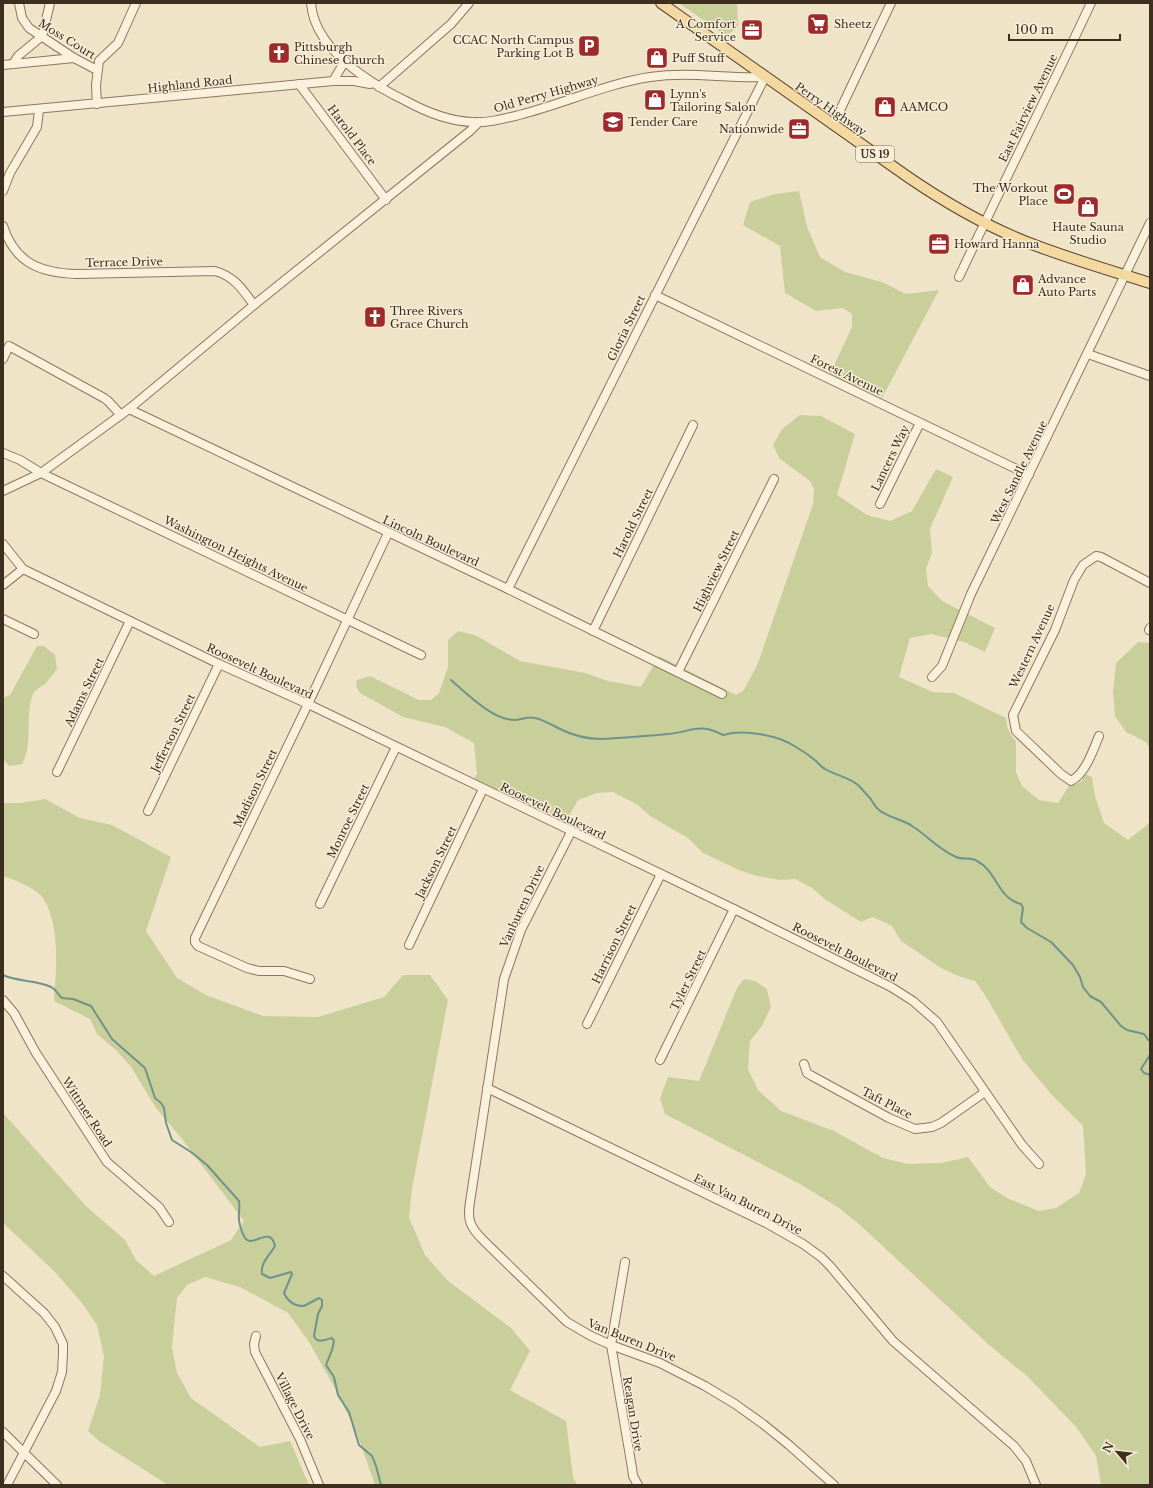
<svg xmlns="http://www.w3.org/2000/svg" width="1153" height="1488" font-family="'Libre Baskerville',serif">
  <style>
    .green { fill: #c9cf9b }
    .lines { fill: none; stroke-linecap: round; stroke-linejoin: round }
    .stream { stroke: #6f938a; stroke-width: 2 }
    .minor-casing { stroke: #8d765c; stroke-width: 10 }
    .major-casing { stroke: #5b4430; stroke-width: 12 }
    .minor { stroke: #faf1dc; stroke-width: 8 }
    .major { stroke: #f3d9a0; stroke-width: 10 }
    .labels { text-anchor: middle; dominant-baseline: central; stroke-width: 3; stroke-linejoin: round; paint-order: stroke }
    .shield { fill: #f7eed8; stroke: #756857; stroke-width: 1 }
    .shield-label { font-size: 10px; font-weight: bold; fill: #3d2e20 }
    .poi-label { font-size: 11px; fill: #3d2e20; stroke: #f7eed8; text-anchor: start }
    .street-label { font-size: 11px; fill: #3d2e20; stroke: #f7eed8 }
  </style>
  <rect width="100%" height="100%" fill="#f0e4c8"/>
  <g class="green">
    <path d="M679,3H737L738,27L726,36Z"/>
    <path d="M799,191L807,227L820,257L845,272L882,282L906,294L939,290L882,398L830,374L852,327V314L843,308L816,311L785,293L780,246L743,225L750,202L775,194Z"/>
    <path d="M800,415L821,416L855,434L837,495L867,515L890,521L912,511L936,469L953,477L930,529L932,553L926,569L928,586L942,601L995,628L985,652L964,642L931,634L910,638L899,677L933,692L954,693L1006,718C1007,728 1009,734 1016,741V772L1022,786L1039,800L1058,803L1070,784L1075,785L1082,781L1085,774L1092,777L1095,796L1104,823L1128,840L1148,824L1150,820V1485H1101L1096,1456L1077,1428L1027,1376L989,1345L860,1225L839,1208L800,1184L665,1114L660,1098L668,1077L699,1081L737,988L744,979L755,981L767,989L771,1007L762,1026L750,1041L748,1069L758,1090L781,1111L834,1131L883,1158L908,1164L941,1163L968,1157L990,1187L1007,1198L1039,1211L1056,1208L1079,1193L1086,1174L1083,1126L1051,1094L1022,1059L985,995L975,981L958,976L941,968L901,941L892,926L873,917L861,922L826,900L812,888L795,879L780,880L757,876L739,870L703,853L688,838L650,816L638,805L613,792L597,793L578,800L566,821L474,779L477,774L474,743L445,727L403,717L360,693L356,686L357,680L370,676L419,700H431L439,693L448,667V640L458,631L475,635L520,661L585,673L608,681L641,687L659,656L736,695L744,690L758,663L813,504L814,489L810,481L779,458L773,445L782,429Z"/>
    <path d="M1138,642L1150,643V749L1146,742L1126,732L1115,716L1113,692L1116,663Z"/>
    <path d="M37,646H44L55,655L57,669C53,674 49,679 45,684C41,687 35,690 33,694C24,716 34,743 22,764L9,766L3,759V698L10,695Z"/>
    <path d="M45,799L80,818L112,825L171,857L146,931L177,978L206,995L263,1016L318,1017L384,997L403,975H430L448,1000L412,1189L409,1217L425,1255L447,1280L511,1328L530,1351L510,1390L566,1421L573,1477L577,1485H375L357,1434L337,1392L309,1342L288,1313L240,1287L205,1277L187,1285L177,1298L172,1347L177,1373L191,1398L260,1447L290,1441L309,1485H168L99,1441L88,1431L100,1395L104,1356L97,1325L82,1303L54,1271L3,1223V1113L86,1206L125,1240L136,1260L154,1276L231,1240L244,1221L182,1139L156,1108L131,1067L117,1051L97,1034L90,1019L54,1001C56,969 61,926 43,898C37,889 13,879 3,876V803H20Z"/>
  </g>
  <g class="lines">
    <g class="stream">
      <path d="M451,680C466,693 493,720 514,720C521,720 528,716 535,718C544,720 552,725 560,729C572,735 588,739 601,739C623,738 646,736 668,734C691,732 699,722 723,735C744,729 778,735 796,747C803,751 810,756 816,761C819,764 821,767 825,769C835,775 848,777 858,785C862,789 866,794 870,798C873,802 875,807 879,810C889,818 902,819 912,826C928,836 938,849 956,857C963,860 971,857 977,861C997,871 998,899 1021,904L1023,908L1021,922L1027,928L1051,942L1073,965L1080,977L1083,987L1090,996L1101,1002L1121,1026L1127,1030L1144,1034L1150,1042"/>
      <path d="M3,975C18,982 36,980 51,987C56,989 58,995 62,998L73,999L91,1006L112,1039L145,1068L155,1098L161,1103L164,1108L166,1123L172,1140L191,1152L207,1165L239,1201C240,1205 239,1209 239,1213C238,1220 241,1232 245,1238C253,1249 270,1224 275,1246C270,1255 260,1263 262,1274L270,1278L291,1272L292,1274L284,1293C288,1302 294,1306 304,1306L319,1298L322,1300V1306L318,1314L314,1336C317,1344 325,1340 332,1338L334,1341L332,1350L326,1365L334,1377L338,1395L349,1412L359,1445L372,1456L376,1466L381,1485"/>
      <path d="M1150,1055L1141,1069L1144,1073L1150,1075"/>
    </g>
    <g class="minor-casing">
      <g id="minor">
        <path d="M19,3L22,18L29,28L74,58L97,70"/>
        <path d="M311,3C313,33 336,56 359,73C374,84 389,93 406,101C426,112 448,121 472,122C488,123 503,119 519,115C563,104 605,84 650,77C691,71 725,79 765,77"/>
        <path d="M13,64L18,56L41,37L43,33L50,3"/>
        <path d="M3,65L74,58"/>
        <path d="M333,81L345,61"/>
        <path d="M299,84L386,200"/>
        <path d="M379,87L451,24L469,3"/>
        <path d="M97,104L96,85L99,61L118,43L136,3"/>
        <path d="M3,112L333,81H354L370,84"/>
        <path d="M833,125L891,3"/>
        <path d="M3,191L10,173L37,127L39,110"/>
        <path d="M3,226C15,263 40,273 77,274L215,271C234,276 243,290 254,305"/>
        <path d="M959,277C1002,185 1048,95 1091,3"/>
        <path d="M655,295L1029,475"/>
        <path d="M1088,354L1150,376"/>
        <path d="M3,359L9,346L104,398L108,401L121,415"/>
        <path d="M129,409L508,589L722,694"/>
        <path d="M3,453L20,460L41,473L421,655"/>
        <path d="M3,491L41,473L129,409L254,305L470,131L479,122"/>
        <path d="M880,504L920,423"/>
        <path d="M3,544L23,569L219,664L308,704L734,909L891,987L913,1001L937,1022L1022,1145L1039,1164"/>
        <path d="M3,585L23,569"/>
        <path d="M508,589L765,77"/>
        <path d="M3,619L34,634"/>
        <path d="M1149,630L1150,628"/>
        <path d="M593,631L693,425"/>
        <path d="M678,672L774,479"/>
        <path d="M932,677L942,666L971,594L1150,223"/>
        <path d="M1099,736C1093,750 1086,773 1071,781L1061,774L1016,731L1013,715L1055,630L1074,580L1083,565L1096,556L1101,557L1150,583"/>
        <path d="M57,772L130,621"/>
        <path d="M148,811L219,664"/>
        <path d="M571,832L521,930L504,979L470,1202C467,1220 470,1227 483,1240L567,1322L591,1336L611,1345L660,1363L705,1386L735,1404L763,1424L789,1445L834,1485"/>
        <path d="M320,904L396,747"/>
        <path d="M409,945L483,789"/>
        <path d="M310,979L284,971H259L247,968L198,946L195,942V938L308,704L388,533"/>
        <path d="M3,1000L14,1013L36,1053L107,1162L159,1207L169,1222"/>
        <path d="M587,1024L661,874"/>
        <path d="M660,1060L734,909"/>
        <path d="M804,1064L807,1073L812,1076L889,1118L915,1129L932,1127L941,1123L985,1092"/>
        <path d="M487,1088L766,1223L803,1244L821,1257L830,1266L893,1341L1014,1446L1026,1461L1036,1485"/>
        <path d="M625,1262L611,1345L632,1468L633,1476L638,1485"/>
        <path d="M3,1276L44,1313L55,1327L63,1344V1353L62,1372L56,1391L7,1485"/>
        <path d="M256,1336L254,1344L255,1352L300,1439L319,1485"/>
        <path d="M3,1432L57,1485"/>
      </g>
    </g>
    <g class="major-casing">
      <path id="major" d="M661,3L908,177C949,205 991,229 1037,246C1074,260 1112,271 1150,283"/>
    </g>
    <use href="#minor" class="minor"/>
    <use href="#major" class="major"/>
  </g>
  <defs>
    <g id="supermarket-square" transform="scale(1.15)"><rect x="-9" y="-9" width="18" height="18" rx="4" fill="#9e2a2b" stroke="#f7eed8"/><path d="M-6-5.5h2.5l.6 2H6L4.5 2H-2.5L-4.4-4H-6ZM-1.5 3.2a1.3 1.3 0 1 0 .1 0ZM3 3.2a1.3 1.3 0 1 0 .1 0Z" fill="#fff"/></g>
    <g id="office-square" transform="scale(1.15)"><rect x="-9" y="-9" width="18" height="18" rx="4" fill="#9e2a2b" stroke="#f7eed8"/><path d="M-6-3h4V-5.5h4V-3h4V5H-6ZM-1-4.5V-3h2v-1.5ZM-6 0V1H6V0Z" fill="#fff"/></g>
    <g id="parking-square" transform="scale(1.15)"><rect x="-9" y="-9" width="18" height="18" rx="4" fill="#9e2a2b" stroke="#f7eed8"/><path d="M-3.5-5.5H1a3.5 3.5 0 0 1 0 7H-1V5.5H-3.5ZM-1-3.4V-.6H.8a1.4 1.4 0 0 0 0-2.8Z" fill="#fff"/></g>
    <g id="church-square" transform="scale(1.15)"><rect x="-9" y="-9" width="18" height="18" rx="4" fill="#9e2a2b" stroke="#f7eed8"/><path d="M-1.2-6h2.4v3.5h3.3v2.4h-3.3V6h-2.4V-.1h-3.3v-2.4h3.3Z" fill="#fff"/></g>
    <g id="shop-square" transform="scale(1.15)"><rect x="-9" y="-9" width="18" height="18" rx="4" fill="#9e2a2b" stroke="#f7eed8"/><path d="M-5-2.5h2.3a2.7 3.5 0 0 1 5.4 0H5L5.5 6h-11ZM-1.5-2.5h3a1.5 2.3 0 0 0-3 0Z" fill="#fff"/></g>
    <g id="school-square" transform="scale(1.15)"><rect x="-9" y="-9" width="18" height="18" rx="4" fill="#9e2a2b" stroke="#f7eed8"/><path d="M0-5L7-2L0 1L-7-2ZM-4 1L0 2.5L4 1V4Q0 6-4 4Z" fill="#fff"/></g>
    <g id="stadium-square" transform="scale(1.15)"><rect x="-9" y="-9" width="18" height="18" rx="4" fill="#9e2a2b" stroke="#f7eed8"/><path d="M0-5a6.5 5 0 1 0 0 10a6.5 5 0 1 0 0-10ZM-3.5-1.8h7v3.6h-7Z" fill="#fff"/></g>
  </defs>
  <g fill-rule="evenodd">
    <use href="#supermarket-square" x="818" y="24"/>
    <use href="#office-square" x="752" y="30"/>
    <use href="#parking-square" x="589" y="46"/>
    <use href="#church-square" x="279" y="53"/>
    <use href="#shop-square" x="657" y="58"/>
    <use href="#shop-square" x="655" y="100"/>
    <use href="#shop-square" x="885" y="107"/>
    <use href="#school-square" x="613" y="122"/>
    <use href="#office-square" x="799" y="129"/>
    <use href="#stadium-square" x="1064" y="194"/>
    <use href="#shop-square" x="1088" y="207"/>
    <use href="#office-square" x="939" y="244"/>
    <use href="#shop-square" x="1023" y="285"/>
    <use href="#church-square" x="375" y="317"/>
  </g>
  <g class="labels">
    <rect class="shield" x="856" y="146" width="38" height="16" rx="3"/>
    <g class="shield-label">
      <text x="875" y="154">US 19</text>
    </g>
    <g class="poi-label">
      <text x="736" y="24" text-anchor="end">A Comfort<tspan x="736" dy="13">Service</tspan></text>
      <text x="834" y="24">Sheetz</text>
      <text x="574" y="40" text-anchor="end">CCAC North Campus<tspan x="574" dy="13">Parking Lot B</tspan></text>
      <text x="294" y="47">Pittsburgh<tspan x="294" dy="13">Chinese Church</tspan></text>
      <text x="672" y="58">Puff Stuff</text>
      <text x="670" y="94">Lynn's<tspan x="670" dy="13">Tailoring Salon</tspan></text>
      <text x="900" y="107">AAMCO</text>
      <text x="628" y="122">Tender Care</text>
      <text x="784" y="129" text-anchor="end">Nationwide</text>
      <text x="1048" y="188" text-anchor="end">The Workout<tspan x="1048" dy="13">Place</tspan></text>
      <text x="1088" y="227" text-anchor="middle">Haute Sauna<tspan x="1088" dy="13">Studio</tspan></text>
      <text x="954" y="244">Howard Hanna</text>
      <text x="1038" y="279">Advance<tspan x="1038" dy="13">Auto Parts</tspan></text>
      <text x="390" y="311">Three Rivers<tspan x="390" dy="13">Grace Church</tspan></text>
    </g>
    <g class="street-label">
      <text transform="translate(67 39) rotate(32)">Moss Court</text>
      <text transform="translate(190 84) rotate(-6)">Highland Road</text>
      <text transform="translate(546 94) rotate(-16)">Old Perry Highway</text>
      <text transform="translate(1028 108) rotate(-64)">East Fairview Avenue</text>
      <text transform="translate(831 109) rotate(35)">Perry Highway</text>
      <text transform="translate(352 135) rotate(53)">Harold Place</text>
      <text transform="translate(124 262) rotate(-1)">Terrace Drive</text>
      <text transform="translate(626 328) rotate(-64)">Gloria Street</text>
      <text transform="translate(847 375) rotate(26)">Forest Avenue</text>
      <text transform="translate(890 458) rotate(-64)">Lancers Way</text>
      <text transform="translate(1019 472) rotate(-64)">West Sandle Avenue</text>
      <text transform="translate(633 523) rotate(-64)">Harold Street</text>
      <text transform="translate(431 541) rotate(25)">Lincoln Boulevard</text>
      <text transform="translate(236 554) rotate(26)">Washington Heights Avenue</text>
      <text transform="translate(716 571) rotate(-64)">Highview Street</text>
      <text transform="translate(1032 646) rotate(-65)">Western Avenue</text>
      <text transform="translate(260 671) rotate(25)">Roosevelt Boulevard</text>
      <text transform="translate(84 692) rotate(-64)">Adams Street</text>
      <text transform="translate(173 733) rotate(-64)">Jefferson Street</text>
      <text transform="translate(255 788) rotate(-64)">Madison Street</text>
      <text transform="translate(553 811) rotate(26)">Roosevelt Boulevard</text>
      <text transform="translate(348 821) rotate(-64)">Monroe Street</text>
      <text transform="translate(436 862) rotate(-64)">Jackson Street</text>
      <text transform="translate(522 906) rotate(-65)">Vanburen Drive</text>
      <text transform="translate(614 944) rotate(-64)">Harrison Street</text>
      <text transform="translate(845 952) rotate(27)">Roosevelt Boulevard</text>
      <text transform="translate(688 980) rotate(-64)">Tyler Street</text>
      <text transform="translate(887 1103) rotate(27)">Taft Place</text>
      <text transform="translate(87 1112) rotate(57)">Wittmer Road</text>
      <text transform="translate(748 1204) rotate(27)">East Van Buren Drive</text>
      <text transform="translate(632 1340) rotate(22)">Van Buren Drive</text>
      <text transform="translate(295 1406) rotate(63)">Village Drive</text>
      <text transform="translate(633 1414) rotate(81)">Reagan Drive</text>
    </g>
  </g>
  <rect width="1153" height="1488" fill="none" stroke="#3d2e20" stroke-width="8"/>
  <g transform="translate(1117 1452) rotate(298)" stroke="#f7eed8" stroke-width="3" paint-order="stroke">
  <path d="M0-3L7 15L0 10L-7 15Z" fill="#3d2e20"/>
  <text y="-6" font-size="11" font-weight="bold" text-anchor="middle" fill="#3d2e20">N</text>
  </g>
  <path d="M1009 34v6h111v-6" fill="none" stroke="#3d2e20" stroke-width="2"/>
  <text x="1015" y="34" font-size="12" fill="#3d2e20" stroke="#f7eed8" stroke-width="3" paint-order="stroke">100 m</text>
</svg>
